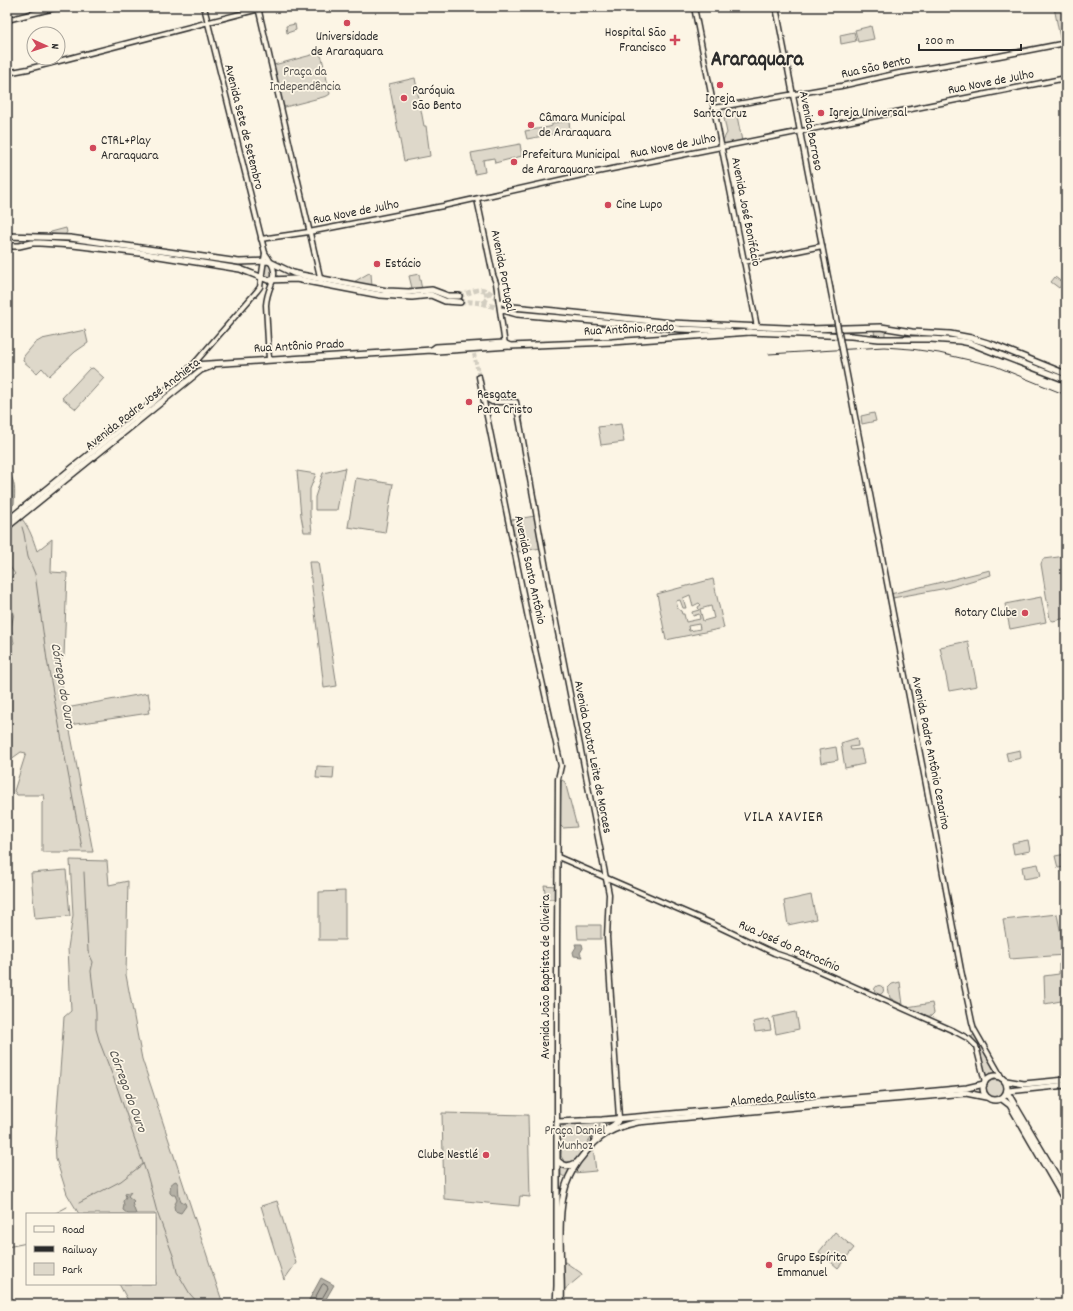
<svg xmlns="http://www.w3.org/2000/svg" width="1073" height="1311" font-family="Dekko,sans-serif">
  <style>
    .green { fill: #ded8ca; stroke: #84827a; fill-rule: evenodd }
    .water { fill: #b4b0a5; stroke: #7d7b74 }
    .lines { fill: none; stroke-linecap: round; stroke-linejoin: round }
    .shore { stroke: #62605c; stroke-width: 1 }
    .stream { stroke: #7d7b74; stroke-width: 1 }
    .minor-tunnel { stroke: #d2cdc0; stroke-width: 4; stroke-dasharray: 4 2; stroke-linecap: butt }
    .major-tunnel { stroke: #d2cdc0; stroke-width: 5; stroke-dasharray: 5 2.5; stroke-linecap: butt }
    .minor-casing { stroke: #2b2b2b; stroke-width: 7 }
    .major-casing { stroke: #2b2b2b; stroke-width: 8 }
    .minor { stroke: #fcf5e5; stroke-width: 4 }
    .major { stroke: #fcf5e5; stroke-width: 5 }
    .rail { stroke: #2b2b2b; stroke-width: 1 }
    .minor-bridge-casing { stroke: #2b2b2b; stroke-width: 7; stroke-linecap: butt }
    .minor-bridge { stroke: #fcf5e5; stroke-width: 4 }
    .poi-dot { fill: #d1495b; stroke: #fcf5e5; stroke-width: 1.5 }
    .labels { text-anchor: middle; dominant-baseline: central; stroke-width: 3.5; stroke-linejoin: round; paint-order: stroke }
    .poi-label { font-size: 13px; fill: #2b2b2b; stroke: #fcf5e5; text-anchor: start }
    .street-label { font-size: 13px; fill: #2b2b2b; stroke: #fcf5e5 }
    .park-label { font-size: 13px; fill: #585653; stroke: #fcf5e5 }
    .water-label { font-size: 14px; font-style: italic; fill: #545350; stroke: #fcf5e5 }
    .quarter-label { font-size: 15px; letter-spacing: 1px; fill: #2b2b2b; stroke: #fcf5e5 }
    .town-label { font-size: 21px; font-weight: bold; fill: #2b2b2b; stroke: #fcf5e5 }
  </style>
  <rect width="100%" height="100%" fill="#fcf5e5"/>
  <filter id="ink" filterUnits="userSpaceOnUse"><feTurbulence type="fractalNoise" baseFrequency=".025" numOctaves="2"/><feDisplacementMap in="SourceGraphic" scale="8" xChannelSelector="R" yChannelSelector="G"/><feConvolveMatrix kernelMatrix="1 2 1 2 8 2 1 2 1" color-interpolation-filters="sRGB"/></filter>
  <g filter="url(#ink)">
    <g class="green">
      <path d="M1054,7H1066V40H1063L1060,38Z"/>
      <path d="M295,24L296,30L287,33L286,26Z"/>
      <path d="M871,26L874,39L858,42L855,30Z"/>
      <path d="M854,32L856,41L841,44L840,35Z"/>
      <path d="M319,53L322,58L330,94L327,96L285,107L282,106L273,67L274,65Z"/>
      <path d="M415,78L424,126H426L430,156L404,161L389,84Z"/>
      <path d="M735,106L742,141L724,144L723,140L727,133L724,118L718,114L717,110Z"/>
      <path d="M569,121L570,131L527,139L525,131L549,127L552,126V123Z"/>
      <path d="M520,144L522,156L495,163L494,158L483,160L485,172L475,174L471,153Z"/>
      <path d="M66,228L67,232L65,235L49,234L51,232Z"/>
      <path d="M266,264L271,266L272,273L271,277L264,276L265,265Z"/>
      <path d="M369,273L371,274L372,286L352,283Z"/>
      <path d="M419,274L422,290H411L409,288H412L409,276Z"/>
      <path d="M1055,277L1063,283L1059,288L1051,282Z"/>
      <path d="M881,329L885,331V335L882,337L875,336L874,331Z"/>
      <path d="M85,330L88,343L75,352L49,376L42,368L37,373L23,361L24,356L35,343L42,339Z"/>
      <path d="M93,368L104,378L76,409L62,398L89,369Z"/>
      <path d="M874,413L876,421L862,424L861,416Z"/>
      <path d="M621,424L624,442L601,445L598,427Z"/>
      <path d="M345,468L337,510H315V497L323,473Z"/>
      <path d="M297,471L316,474L310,489V515L312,532H304L301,516Z"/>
      <path d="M356,478L393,484L385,533L348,527Z"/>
      <path d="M535,516L541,548L517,552L511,520Z"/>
      <path d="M22,519C30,529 33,539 37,551L52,539L51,572L67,573L64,657L60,661L55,662L59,668L66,708L148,693L151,709L148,710L149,713L69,725L93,852H42V803L45,800L44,795H17L14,791L26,753L21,752L7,762V648L14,643L11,628L14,613L7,603V581L15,574L7,563V531Z"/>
      <path d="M1066,556V618L1053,621L1050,619L1041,564L1043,559Z"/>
      <path d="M309,562H318L337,686L324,688Z"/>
      <path d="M990,570L991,575L947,588L887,599L886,595L946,581Z"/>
      <path d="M713,579L724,628L666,640L657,594ZM690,595L693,606L699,603L701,605L698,607L699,610L692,612L693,616L699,614L700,619L686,622L684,614H682L681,611L678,609L676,601L680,600L683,608H686L683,598ZM711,606L714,618L703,621L700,609ZM699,624L700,629L689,631L688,626Z"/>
      <path d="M1041,597L1046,622L1010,629L1005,604Z"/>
      <path d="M968,641L977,686L949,691L940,647Z"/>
      <path d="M857,738L858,746L850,747L851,750L861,749L864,764L845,768L841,743Z"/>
      <path d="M836,747L838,760L821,763L819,750Z"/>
      <path d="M1020,750L1021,758L1008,761L1006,753Z"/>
      <path d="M317,766L334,767L333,779L316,778Z"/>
      <path d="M562,780L565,782L577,827L563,828L560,825L561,782Z"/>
      <path d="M1028,840L1030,851L1014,854L1012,843Z"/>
      <path d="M1066,854V867L1058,868L1055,856Z"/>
      <path d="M70,860L107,861L109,885L128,881L126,975L142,1059L223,1304H130L119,1284H155V1214H79L67,1194L56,1159L55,1139L64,1017L71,1011L68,948L73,915Z"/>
      <path d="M1038,864L1041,876L1024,879L1022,867Z"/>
      <path d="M66,870L70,916L35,919L31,873Z"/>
      <path d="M544,885L555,886V899H546Z"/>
      <path d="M345,891V940H319V892Z"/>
      <path d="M811,895L816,919L788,925L784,901Z"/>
      <path d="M1057,914L1065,955L1010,959L1003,920Z"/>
      <path d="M577,925H601V939H578Z"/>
      <path d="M1066,963V1000L1045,1004L1044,976L1059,974V964Z"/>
      <path d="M900,982L903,1005L890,998L888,988L892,984Z"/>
      <circle cx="879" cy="990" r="4.5"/>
      <path d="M932,1003L934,1013L931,1016H928L907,1007Z"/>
      <path d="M796,1012L799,1029L776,1034L773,1017Z"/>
      <path d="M769,1019L771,1030L755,1032L753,1022Z"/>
      <path d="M975,1034L997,1074H990L985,1078L972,1039V1036Z"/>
      <circle cx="995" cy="1089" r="9"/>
      <path d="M442,1113L528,1115L530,1197L520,1196L519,1206L444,1199Z"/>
      <path d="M597,1121L600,1124L599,1129L593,1134L575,1161L567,1162L564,1161L561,1156L563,1125Z"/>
      <path d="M593,1147L596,1171L574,1173L590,1148Z"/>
      <path d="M561,1165L572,1166L567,1178L561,1175Z"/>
      <path d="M277,1201L296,1263L284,1280L261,1206Z"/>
      <path d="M835,1232L854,1248L838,1268L819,1252Z"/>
      <path d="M565,1262L581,1273L582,1275L564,1290L563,1289V1263Z"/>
    </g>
    <g class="water">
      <path d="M7,470C16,481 15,491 14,504L7,510L8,496L11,494L7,478Z"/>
      <path d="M575,944H582L583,948L580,953L582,957L574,956L573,952L576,947Z"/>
      <path d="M176,1181L178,1184L179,1196L181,1201L185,1203L186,1206L181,1213L175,1211L174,1206L177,1200L175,1195H172L170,1193C170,1187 170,1183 176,1181Z"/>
      <path d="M129,1192H131L128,1196L134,1201L132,1203L136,1214H128L123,1210L124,1205L123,1201L126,1197L125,1194Z"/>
      <path d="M321,1278L334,1285L323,1304H316L309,1300Z"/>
    </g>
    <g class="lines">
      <path class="shore" d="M324,1284L327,1286L328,1288L320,1302H318L315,1298L322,1285Z"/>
      <g class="stream">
        <path d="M11,512V507"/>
        <path d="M22,527L24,534L28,557L35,574L47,660L82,848"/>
        <path d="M84,872L88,951L93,962L91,971L96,1013V1029L100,1043L117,1087L148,1178L157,1212L174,1258L177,1272L190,1294L199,1304"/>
        <path d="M79,1203L121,1181L143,1164"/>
        <path d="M54,1214L67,1207"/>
        <path d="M7,1247L27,1243"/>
      </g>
      <path class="minor-tunnel" d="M474,354L479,377"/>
      <g class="major-tunnel">
        <path d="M459,296C482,289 481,284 501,302"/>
        <path d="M460,302C476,301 488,304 503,310"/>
        <path d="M484,303L487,298L486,290"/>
      </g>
      <g class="minor-casing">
        <g id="minor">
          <path d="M204,7L265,253C284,279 268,279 266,305L269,360"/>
          <path d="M258,7L321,281"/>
          <path d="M694,7L757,327"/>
          <path d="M776,7L830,287"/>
          <path d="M7,20L58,7"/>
          <path d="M7,73L28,69L267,7"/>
          <path d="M714,108L841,86L899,73L999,56L1066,43"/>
          <path d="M477,199L493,275L496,283L505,345"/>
          <path d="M261,239L309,232L443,206L582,175L1066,78"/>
          <path d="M744,262L822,246"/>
          <path d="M193,365L257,291L260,287L265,253"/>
          <path d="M479,377L528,618L561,766L558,779L557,940V1122"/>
          <path d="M482,391L487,399L492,402H516L554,612L609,894L607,937L619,1118"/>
          <path d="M857,427L938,847L961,970L972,1022L974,1029L1002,1078"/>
          <path d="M558,857L713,924L774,953L792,959L954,1031L969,1039L976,1046L985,1082"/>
        </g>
      </g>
      <g class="major-casing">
        <g id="major">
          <path d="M7,236L70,238L239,262L268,261L293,273L301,275L387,291L409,292L432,290L448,296H459"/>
          <path d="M7,246H19L32,243H40L73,245L140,253L240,269L268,280L296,279L380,295L412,297L431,295L445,301L460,302"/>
          <path d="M502,302L513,307L555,311L671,323L809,329L881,327L912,332L950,334L971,338L994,345L1066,374"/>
          <path d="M503,310L517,314L680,329L730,331"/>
          <path d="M748,332L851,336L879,339H930L960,341L970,343L993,352L1066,380"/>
          <path d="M432,350L436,347L504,343L510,346"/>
          <path d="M7,521L145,409L185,374L193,365L432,350L437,351L510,346L612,342L750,332"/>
          <path d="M7,527L201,370L212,366"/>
          <circle cx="995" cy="1088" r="12"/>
          <path d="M1006,1081L1024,1084L1066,1080"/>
          <path d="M1008,1091L1066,1085"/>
          <path d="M1007,1092L1066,1192"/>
          <path d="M1002,1099L1010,1105L1066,1202"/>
          <path d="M595,1139C600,1128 616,1129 619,1118"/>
          <path d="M558,1161C564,1167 569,1167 576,1163"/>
          <path d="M556,1304L557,1286V1122L602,1120L936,1091L967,1088L984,1084"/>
          <path d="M561,1304C563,1268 555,1219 566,1185C570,1173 576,1163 584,1154C599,1135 614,1127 638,1122L796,1107L966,1093L986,1097"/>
        </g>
      </g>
      <use href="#minor" class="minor"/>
      <use href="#major" class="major"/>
      <path class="rail" d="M769,354L884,347L911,349L939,353L995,366L1066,395"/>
      <g class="minor-bridge-casing">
        <path id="minor-bridge" d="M830,287L857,427"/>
      </g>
      <use href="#minor-bridge" class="minor-bridge"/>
    </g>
  </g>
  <g class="poi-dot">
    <circle cx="347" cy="23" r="4"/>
    <path d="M673 34h4v4h4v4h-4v4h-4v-4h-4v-4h4z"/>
    <circle cx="720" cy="85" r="4"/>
    <circle cx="404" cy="98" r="4"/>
    <circle cx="821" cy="113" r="4"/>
    <circle cx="531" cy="125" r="4"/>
    <circle cx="93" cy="148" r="4"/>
    <circle cx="514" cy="162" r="4"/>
    <circle cx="608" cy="205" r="4"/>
    <circle cx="377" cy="264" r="4"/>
    <circle cx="469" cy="402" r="4"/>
    <circle cx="1025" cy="613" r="4"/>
    <circle cx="486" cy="1155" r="4"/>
    <circle cx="769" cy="1265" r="4"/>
  </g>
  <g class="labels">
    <g class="poi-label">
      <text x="666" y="33" text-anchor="end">Hospital São<tspan x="666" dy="15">Francisco</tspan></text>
      <text x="347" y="37" text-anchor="middle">Universidade<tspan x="347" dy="15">de Araraquara</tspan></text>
      <text x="412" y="91">Paróquia<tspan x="412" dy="15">São Bento</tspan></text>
      <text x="720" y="99" text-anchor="middle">Igreja<tspan x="720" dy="15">Santa Cruz</tspan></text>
      <text x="829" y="113">Igreja Universal</text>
      <text x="539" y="118">Câmara Municipal<tspan x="539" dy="15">de Araraquara</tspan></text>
      <text x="101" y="141">CTRL+Play<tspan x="101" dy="15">Araraquara</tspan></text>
      <text x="522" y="155">Prefeitura Municipal<tspan x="522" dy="15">de Araraquara</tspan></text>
      <text x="616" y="205">Cine Lupo</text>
      <text x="385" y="264">Estácio</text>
      <text x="477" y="395">Resgate<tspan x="477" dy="15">Para Cristo</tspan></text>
      <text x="1017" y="613" text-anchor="end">Rotary Clube</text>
      <text x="478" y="1155" text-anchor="end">Clube Nestlé</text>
      <text x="777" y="1258">Grupo Espírita<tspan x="777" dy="15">Emmanuel</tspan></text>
    </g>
    <g class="street-label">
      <text transform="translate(876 68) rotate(-12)">Rua São Bento</text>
      <text transform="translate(991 83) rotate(-11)">Rua Nove de Julho</text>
      <text transform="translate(243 127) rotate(76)">Avenida Sete de Setembro</text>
      <text transform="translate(810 131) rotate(79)">Avenida Barroso</text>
      <text transform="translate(673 147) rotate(-11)">Rua Nove de Julho</text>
      <text transform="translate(745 212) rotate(79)">Avenida José Bonifácio</text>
      <text transform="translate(356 213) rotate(-11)">Rua Nove de Julho</text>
      <text transform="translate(502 271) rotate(79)">Avenida Portugal</text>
      <text transform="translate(629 330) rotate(-3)">Rua Antônio Prado</text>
      <text transform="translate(299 347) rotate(-3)">Rua Antônio Prado</text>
      <text transform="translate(143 405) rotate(-38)">Avenida Padre José Anchieta</text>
      <text transform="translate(529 570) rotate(78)">Avenida Santo Antônio</text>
      <text transform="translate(930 753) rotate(79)">Avenida Padre Antônio Cezarino</text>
      <text transform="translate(592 757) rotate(79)">Avenida Doutor Leite de Moraes</text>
      <text transform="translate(789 947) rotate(24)">Rua José do Patrocínio</text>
      <text transform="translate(546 977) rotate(-90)">Avenida João Baptista de Oliveira</text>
      <text transform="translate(773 1099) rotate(-5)">Alameda Paulista</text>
    </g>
    <g class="park-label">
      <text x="305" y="72">Praça da<tspan x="305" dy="15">Independência</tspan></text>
      <text x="575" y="1131">Praça Daniel<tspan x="575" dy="15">Munhoz</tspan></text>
    </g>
    <g class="water-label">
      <text transform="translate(62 686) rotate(80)">Córrego do Ouro</text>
      <text transform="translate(127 1091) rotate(70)">Córrego do Ouro</text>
    </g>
    <g class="quarter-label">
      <text x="784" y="818">VILA XAVIER</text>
    </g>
    <g class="town-label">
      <text x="757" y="61">Araraquara</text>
    </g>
  </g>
  <rect width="1073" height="1311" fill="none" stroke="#fcf5e5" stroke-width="24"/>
  <rect x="12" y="12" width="1049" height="1287" fill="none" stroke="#2b2b2b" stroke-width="1.5" filter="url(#ink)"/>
  <rect x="26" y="1213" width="130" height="72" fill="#fcf5e5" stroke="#a8a49b"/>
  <rect x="34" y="1226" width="20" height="6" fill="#fcf5e5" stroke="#a8a49b"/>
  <text x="62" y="1233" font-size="12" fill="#2b2b2b">Road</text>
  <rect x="34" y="1246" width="20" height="6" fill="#2b2b2b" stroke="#a8a49b"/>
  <text x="62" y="1253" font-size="12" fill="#2b2b2b">Railway</text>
  <rect x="34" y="1263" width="20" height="12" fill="#ded8ca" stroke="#a8a49b"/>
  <text x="62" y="1273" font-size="12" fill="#2b2b2b">Park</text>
  <g transform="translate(46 46) rotate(93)"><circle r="19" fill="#fcf5e5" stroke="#a8a49b"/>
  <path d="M0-3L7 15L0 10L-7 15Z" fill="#d1495b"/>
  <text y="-6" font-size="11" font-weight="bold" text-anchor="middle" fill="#2b2b2b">N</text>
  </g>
  <path d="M919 44v6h102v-6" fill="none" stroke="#2b2b2b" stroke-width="2"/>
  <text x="925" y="44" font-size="12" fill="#2b2b2b" stroke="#fcf5e5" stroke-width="3" paint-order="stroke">200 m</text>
</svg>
